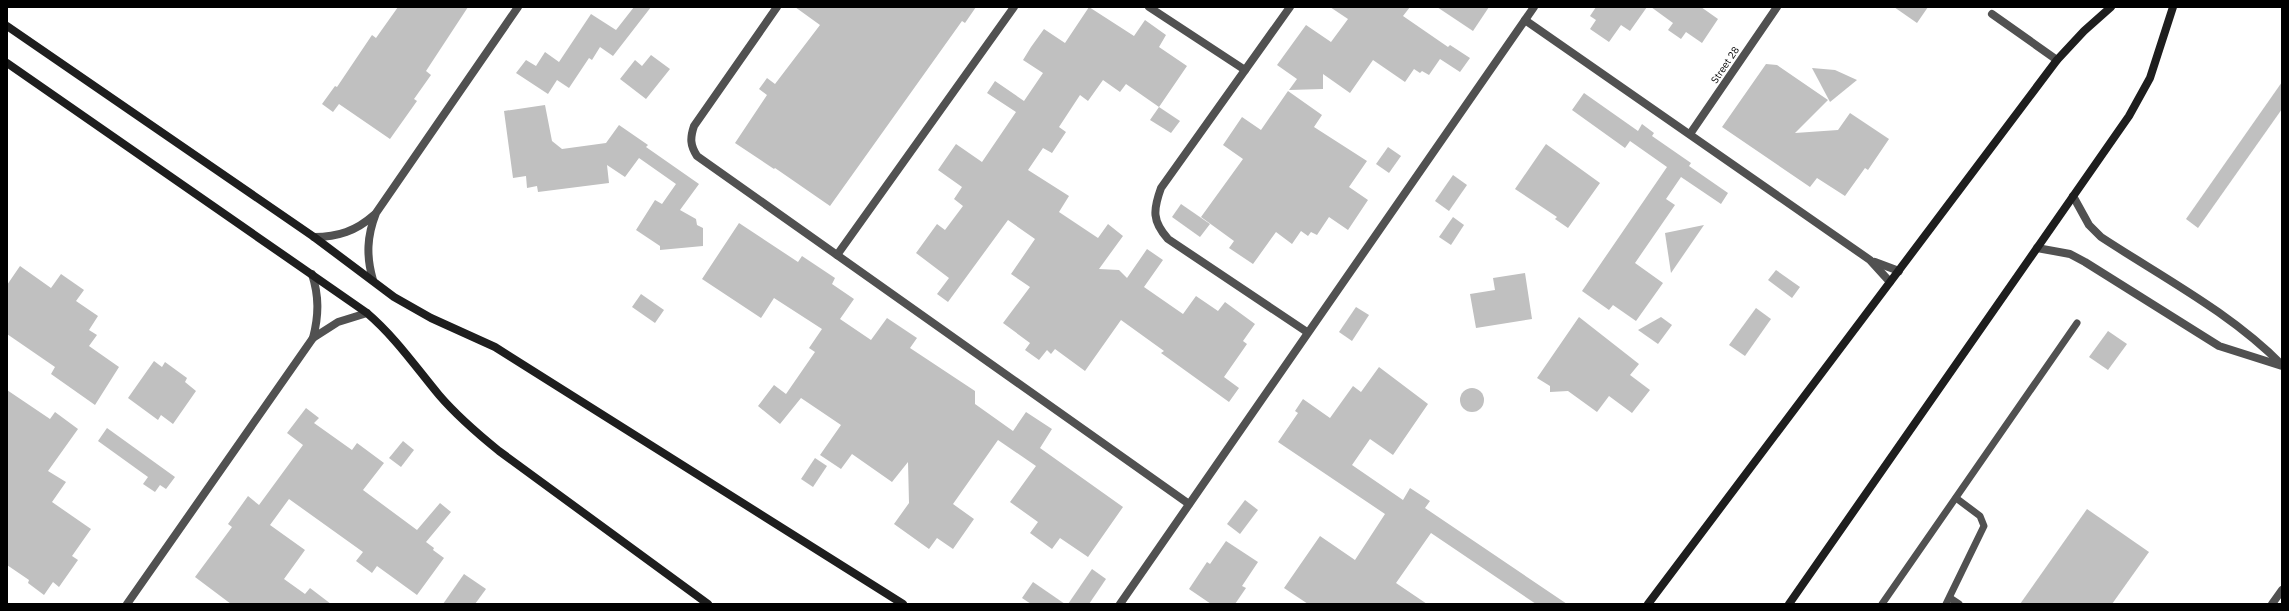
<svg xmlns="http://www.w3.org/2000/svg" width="2289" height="611" font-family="'IBM Plex Sans',sans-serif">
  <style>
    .building { fill: #c0c0c0 }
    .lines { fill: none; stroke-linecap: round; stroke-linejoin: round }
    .service { stroke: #515151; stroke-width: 7 }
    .minor { stroke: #515151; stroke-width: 8 }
    .secondary { stroke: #1e1e1e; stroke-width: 8 }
    .labels { text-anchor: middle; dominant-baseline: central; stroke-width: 4; stroke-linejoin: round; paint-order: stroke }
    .street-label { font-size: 10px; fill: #000; stroke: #fff }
  </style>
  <rect width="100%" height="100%" fill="#fff"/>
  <g class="building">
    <path d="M398,7H468L426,71L431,75L414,99L417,101L390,139L339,104L333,112L322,104L335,86L337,87L372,35L376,38Z"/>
    <path d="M634,7H651L613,56L600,47L592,60L589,58L569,88L557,80L548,94L516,73L526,60L536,66L545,52L559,62L591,14L616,30Z"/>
    <path d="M795,7H976L965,23L962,21L830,206L775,168L774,169L735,143L767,95L759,89L767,78L775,84L820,25Z"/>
    <path d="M1089,7L1134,36L1145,20L1166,35L1159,47L1187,66L1159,107L1126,84L1120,92L1103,80L1088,101L1080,95L1059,127L1066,132L1052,153L1043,148L1028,170L1069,196L1059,212L1098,238L1108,224L1123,236L1099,269L1119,270L1127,278L1147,249L1163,260L1144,287L1183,314L1196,296L1218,311L1225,302L1255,324L1243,341L1247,344L1224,377L1239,388L1229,402L1161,353L1164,351L1121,320L1085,371L1055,349L1051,354L1047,350L1039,360L1025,350L1030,343L1003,323L1030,287L1011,274L1035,239L1008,220L948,302L937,294L949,278L916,253L937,224L945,230L963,206L954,199L962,187L938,170L956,144L982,162L1016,112L987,93L995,81L1024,101L1043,73L1023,60L1031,47L1044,29L1065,43Z"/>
    <path d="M1330,7H1410L1403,16L1448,47L1450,45L1470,58L1460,72L1440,59L1429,75L1422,71L1420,73L1414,69L1405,82L1373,60L1350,93L1323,74V89L1289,90L1297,79L1277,65L1306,25L1331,42L1348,19Z"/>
    <path d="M1437,7H1489L1473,31Z"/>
    <path d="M1596,7H1647L1630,31L1621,25L1609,42L1590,29L1596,20L1590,16Z"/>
    <path d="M1651,7H1701L1718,19L1702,43L1686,32L1681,39L1668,30L1673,23Z"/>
    <path d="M1894,7H1928L1917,23Z"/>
    <path d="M651,55L670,69L646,99L620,79L635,60L642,66Z"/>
    <path d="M1766,64L1777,65L1828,100L1795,133L1838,130L1850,113L1889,139L1868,170L1865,168L1845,196L1817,178L1810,187L1722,127Z"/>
    <path d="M1812,68L1835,70L1857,80L1830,102Z"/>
    <path d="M2282,82V109L2198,228L2186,219Z"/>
    <path d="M1288,91L1322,115L1314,127L1367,161L1349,187L1368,200L1348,230L1329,217L1317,235L1311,232L1308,236L1301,231L1292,244L1276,232L1253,264L1229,248L1234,241L1201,217L1243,159L1223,145L1242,117L1261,130Z"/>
    <path d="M1584,93L1638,131L1642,124L1654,133L1652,136L1691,163L1689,166L1728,193L1721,204L1681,177L1666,199L1675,205L1635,263L1663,283L1636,321L1613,305L1609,310L1582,291L1667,167L1630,141L1625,148L1572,110Z"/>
    <path d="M545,105L552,141L562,149L606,143L619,125L648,145L646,147L699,184L680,210L696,219L697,225L703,228V246L660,250V246L636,230L655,200L662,204L676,184L639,158L625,177L607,165L609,183L538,192L537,186L527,188L526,176L513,178L504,111Z"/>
    <path d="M1159,107L1180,121L1171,133L1150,120Z"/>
    <path d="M1546,144L1600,183L1568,228L1555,219L1557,217L1515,189Z"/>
    <path d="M1388,147L1401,156L1389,173L1376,164Z"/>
    <path d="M1453,175L1467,185L1449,211L1435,201Z"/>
    <path d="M1181,204L1210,224L1200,237L1172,217Z"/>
    <path d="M1453,217L1464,225L1451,245L1439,237Z"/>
    <path d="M739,223L798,262L802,256L835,278L832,284L854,299L840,319L871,340L887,318L917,338L910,348L975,391V404L1013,431L1026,412L1052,429L1040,448L1123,507L1088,557L1060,538L1052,549L1030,533L1038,522L1010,502L1036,466L998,440L953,504L974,519L953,549L937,538L929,549L894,524L909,503L908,462L892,482L852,454L841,469L820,455L841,425L801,398L780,424L758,406L774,385L786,394L815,352L809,348L822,329L774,298L761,318L702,279Z"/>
    <path d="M1704,225L1671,273L1665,233Z"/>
    <path d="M20,266L51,288L61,274L84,290L76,301L98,316L89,330L97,335L89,346L119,367L95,405L51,374L55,367L7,334V285Z"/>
    <path d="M1776,270L1800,287L1792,298L1768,280Z"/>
    <path d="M1525,273L1532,319L1476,328L1470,294L1495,290L1493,278Z"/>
    <path d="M641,294L664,310L655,323L632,307Z"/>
    <path d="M1356,307L1369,315L1352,341L1339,332Z"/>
    <path d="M1756,308L1771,319L1745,356L1729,345Z"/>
    <path d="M1579,317L1639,364L1630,375L1650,390L1632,413L1609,396L1597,412L1568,391L1550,392V386L1537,378Z"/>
    <path d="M1661,317L1672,325L1658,344L1638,330Z"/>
    <path d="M2108,331L2127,344L2108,370L2089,357Z"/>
    <path d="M154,361L162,367L165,362L187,378L185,382L196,391L173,424L161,415L158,420L128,398Z"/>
    <path d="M1379,367L1428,404L1393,455L1370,439L1352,465L1403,500L1410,488L1430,501L1425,508L1567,604H1536L1431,533L1396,583L1427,604H1308L1284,588L1320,536L1355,560L1385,514L1278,442L1298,413L1295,411L1303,399L1330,418L1353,386L1361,392Z"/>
    <circle cx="1472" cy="400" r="12"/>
    <path d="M7,390L50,419L55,412L78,429L48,471L66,482L52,502L91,529L72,556L78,560L59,587L53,582L44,595L28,583L29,580L7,565Z"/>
    <path d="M306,408L319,418L314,423L352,450L357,443L384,463L363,490L417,530L440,503L451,512L426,542L434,548L433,550L444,558L417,595L377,566L372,573L356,561L363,552L289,499L270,525L305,550L284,579L305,594L310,588L331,604H231L195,577L232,527L228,524L248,496L259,505L303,445L287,433Z"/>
    <path d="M107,428L175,477L166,489L160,485L155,492L143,484L148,477L98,441Z"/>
    <path d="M403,441L414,450L401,467L389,458Z"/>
    <path d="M815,458L827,466L813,487L801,479Z"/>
    <path d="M1245,500L1258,510L1240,534L1227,524Z"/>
    <path d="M2087,509L2149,552L2112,604H2020Z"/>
    <path d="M1226,541L1258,562L1242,586L1246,588L1235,604H1211L1189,589L1207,562L1210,564Z"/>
    <path d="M1092,569L1106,579L1089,604H1068Z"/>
    <path d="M464,574L486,589L475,604H443Z"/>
    <path d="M1033,582L1065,604H1031L1022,598Z"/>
  </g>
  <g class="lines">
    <g class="service">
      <path d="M1950,598L1959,604"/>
      <path d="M1882,604L2077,323"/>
      <path d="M1946,604L1984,526L1980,516L1956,498"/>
    </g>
    <g class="minor">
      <path d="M777,7L694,126C690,138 690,145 697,156L1189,504"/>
      <path d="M1149,7L1245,70"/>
      <path d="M1290,7L1161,188C1153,210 1152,221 1168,239L1307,332"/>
      <path d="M1992,14L2057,60"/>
      <path d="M1525,20L1870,260L1890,282"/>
      <path d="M1690,134L1777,7"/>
      <path d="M2073,196L2089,225L2101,237C2162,277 2231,313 2282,365"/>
      <path d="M314,237C338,237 356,231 374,215"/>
      <path d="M2037,248L2070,254L2085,262L2219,346L2282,366"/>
      <path d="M837,255L1014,7"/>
      <path d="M1875,262L1899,271"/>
      <path d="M373,280C366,256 367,236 376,213L518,7"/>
      <path d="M313,338L338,322L367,313"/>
      <path d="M127,604L313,338C319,315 319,296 312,274"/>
      <path d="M1120,604L1534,7"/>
      <path d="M2272,604L2282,590"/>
    </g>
    <g class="secondary">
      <path d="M7,26L314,237L394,297L431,318L495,347L903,604"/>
      <path d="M7,63L367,313C395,337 415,366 439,395C457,416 478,434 499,451L708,604"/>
      <path d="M1648,604L2057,60L2084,31L2111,7"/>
      <path d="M1789,604L2129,116L2150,78L2173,7"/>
    </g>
  </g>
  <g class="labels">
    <g class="street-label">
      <text transform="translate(1725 65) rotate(-56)">Street 28</text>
    </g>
  </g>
  <rect width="2289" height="611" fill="none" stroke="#000000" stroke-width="16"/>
</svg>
